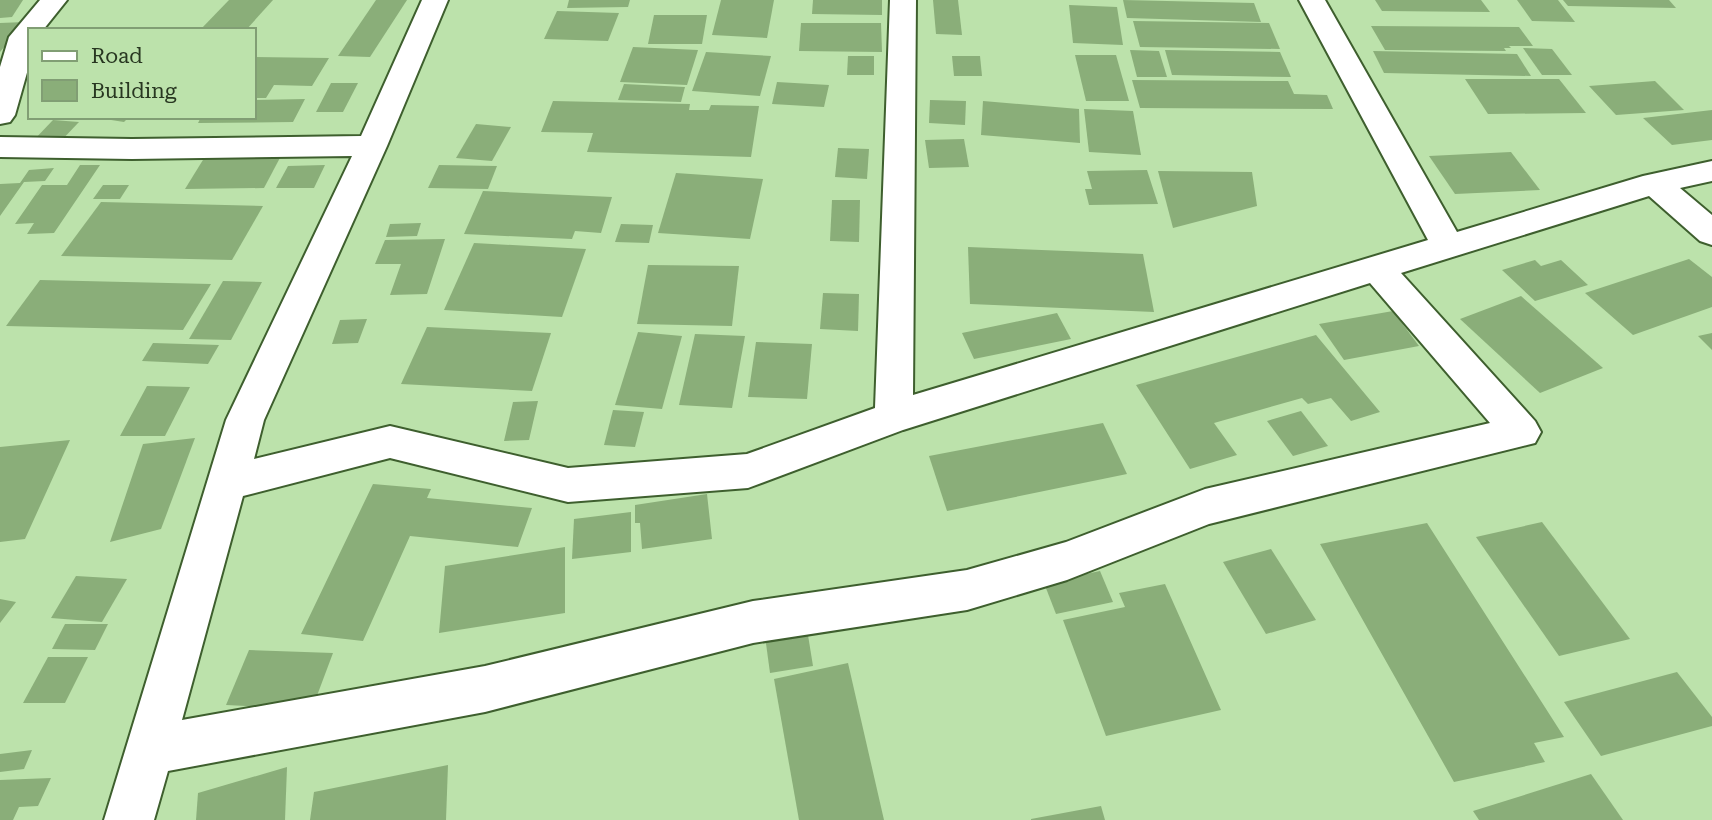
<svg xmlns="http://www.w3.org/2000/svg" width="1712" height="820" font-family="'Roboto Serif',serif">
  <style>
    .building { fill: #8aae79 }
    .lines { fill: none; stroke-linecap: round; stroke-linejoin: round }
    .minor-casing { stroke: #3e5f2e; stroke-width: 4 }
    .minor { fill: #fff; fill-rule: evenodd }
  </style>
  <rect width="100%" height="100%" fill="#bce2ab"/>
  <g class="building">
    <path d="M0,0H23L12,17L0,18Z"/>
    <path d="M229,0H273L246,30H200Z"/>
    <path d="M376,0H407L370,57L338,56Z"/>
    <path d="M569,0H630L628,7L567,8Z"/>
    <path d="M721,0H774L767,38L712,35Z"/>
    <path d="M813,0H882V15L812,14Z"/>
    <path d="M933,0H958L962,35L936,34Z"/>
    <path d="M1123,0L1254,3L1261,22L1127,18Z"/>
    <path d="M1375,0H1481L1490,12L1382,11Z"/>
    <path d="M1517,0H1558L1575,22L1532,21Z"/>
    <path d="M1563,0H1669L1676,8L1568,6Z"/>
    <path d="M1069,5L1117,7L1123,45L1073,43Z"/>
    <path d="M557,11L619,13L608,41L544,39Z"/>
    <path d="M654,15H707L702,44H648Z"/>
    <path d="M1133,21L1269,23L1280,49L1140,47Z"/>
    <path d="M25,22L0,52V23Z"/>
    <path d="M801,23H881L882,52L799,51Z"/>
    <path d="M1371,26L1519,27L1533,46H1509L1511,48H1504L1506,51L1385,50Z"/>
    <path d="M633,47L698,50L687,85L620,82Z"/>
    <path d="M1523,48L1552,49L1572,75H1542Z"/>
    <path d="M1130,50L1159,51L1167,77H1137Z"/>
    <path d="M1165,50L1280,52L1291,77L1172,75Z"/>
    <path d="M1373,51L1517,54L1531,76L1384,73Z"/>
    <path d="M706,52L771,56L760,96L692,91Z"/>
    <path d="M1075,55H1116L1129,101H1086Z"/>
    <path d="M848,56H874V75H847Z"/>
    <path d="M952,56H980L982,76H954Z"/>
    <path d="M254,57L329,58L312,86L274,85L266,98H254Z"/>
    <path d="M1465,79H1559L1586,113L1488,114Z"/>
    <path d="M1132,80L1288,81L1294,94L1327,95L1333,109L1140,108Z"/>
    <path d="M1655,81L1684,110L1616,115L1589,86Z"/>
    <path d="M777,82L829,85L824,107L772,104Z"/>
    <path d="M331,83H358L343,112H316Z"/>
    <path d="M624,84L685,87L681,102L618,100Z"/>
    <path d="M305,99L293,122L198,123L201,117H254V100Z"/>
    <path d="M930,100L966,101L965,125L929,123Z"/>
    <path d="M553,101L690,104L689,110H709L711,105L759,106L751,157L587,152L593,133L541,132Z"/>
    <path d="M983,101L1079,109L1080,143L981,135Z"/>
    <path d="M1084,109L1133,111L1141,155L1089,152Z"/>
    <path d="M1712,110V140L1672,145L1643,118Z"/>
    <path d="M92,117H129L124,122Z"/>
    <path d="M53,120L79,122L58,144L32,142Z"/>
    <path d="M476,124L511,127L492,161L456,158Z"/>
    <path d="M964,139L969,167L929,168L925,140Z"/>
    <path d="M838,148L869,149L867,179L835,177Z"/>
    <path d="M1511,152L1540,190L1455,194L1429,156Z"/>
    <path d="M282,154L264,188L185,189L206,155Z"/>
    <path d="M80,165H100L54,233L27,234L34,223L15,224L42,185H67Z"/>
    <path d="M325,165L314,188H276L288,166Z"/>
    <path d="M439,165L497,166L488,189L428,188Z"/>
    <path d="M54,168L45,181L24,182L0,216V184L20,183L29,170Z"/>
    <path d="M1147,170L1158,204L1089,205L1085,189H1092L1087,171Z"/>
    <path d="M1158,171L1252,172L1257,206L1173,228Z"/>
    <path d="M676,173L763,179L750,239L658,233Z"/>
    <path d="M103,185H129L120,199H93Z"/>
    <path d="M483,191L612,197L601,233L575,231L572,239L464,234Z"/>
    <path d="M832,200H860L859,242L830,241Z"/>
    <path d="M101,202L263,206L232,260L61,256Z"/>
    <path d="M421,223L417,236L386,237L390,224Z"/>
    <path d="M621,224L653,225L649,243L615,242Z"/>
    <path d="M445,239L427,294L390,295L401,264H375L385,240Z"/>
    <path d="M474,243L586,249L562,317L444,310Z"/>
    <path d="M968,247L1143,254L1154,312L970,304Z"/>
    <path d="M1689,259L1712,277V307L1633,335L1585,293Z"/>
    <path d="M1535,260L1541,266L1561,260L1588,285L1535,301L1502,270Z"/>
    <path d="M648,265L739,266L732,326L637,324Z"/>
    <path d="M40,280L211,284L183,330L6,326Z"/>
    <path d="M223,281L262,282L231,340L189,339Z"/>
    <path d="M823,293L859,294L858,331L820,329Z"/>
    <path d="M1521,296L1603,368L1540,393L1460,319Z"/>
    <path d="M1393,311L1419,346L1344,360L1319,324Z"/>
    <path d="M1057,313L1071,339L974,359L962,333Z"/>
    <path d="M367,319L358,343L332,344L340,320Z"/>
    <path d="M427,327L551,333L532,391L401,384Z"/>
    <path d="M638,332L682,336L662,409L615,405Z"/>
    <path d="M1712,333V350L1698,336Z"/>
    <path d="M695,334L745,336L732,408L679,405Z"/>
    <path d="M1316,335L1380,412L1351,421L1331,398L1308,404L1302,398L1214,423L1237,455L1190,469L1136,385Z"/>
    <path d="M756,342L812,344L807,399L748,397Z"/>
    <path d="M153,343L219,345L208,364L142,361Z"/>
    <path d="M147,386L190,387L165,436H120Z"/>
    <path d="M538,401L529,440L504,441L513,402Z"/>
    <path d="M613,410L644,412L635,447L604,445Z"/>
    <path d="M1301,411L1328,446L1293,456L1267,421Z"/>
    <path d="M1103,423L1127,474L947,511L929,456Z"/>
    <path d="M195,438L161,529L110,542L143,444Z"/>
    <path d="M70,440L25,539L0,542V447Z"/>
    <path d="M373,484L431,489L427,498L532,508L518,547L410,536L363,641L301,634Z"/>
    <path d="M707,494L712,539L642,549L640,523H635V505Z"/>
    <path d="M631,512V552L572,559L574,519Z"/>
    <path d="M1542,522L1630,639L1559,656L1476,537Z"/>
    <path d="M1427,523L1564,737L1534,743L1545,762L1454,782L1320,544Z"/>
    <path d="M565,547V613L439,633L445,566Z"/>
    <path d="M1271,549L1316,620L1266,634L1223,562Z"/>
    <path d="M1100,571L1113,602L1056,614L1044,583Z"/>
    <path d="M76,576L127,579L102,622L51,618Z"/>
    <path d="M1165,584L1221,710L1106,736L1063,620L1125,607L1119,593Z"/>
    <path d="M0,599L16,602L0,623Z"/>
    <path d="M65,624H108L95,650L52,649Z"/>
    <path d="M807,629L813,666L770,673L765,636Z"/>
    <path d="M249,650L333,653L312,709L226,705Z"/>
    <path d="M48,657H88L65,703H23Z"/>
    <path d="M848,663L884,820H799L774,679Z"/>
    <path d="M1677,672L1712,717V726L1601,756L1564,702Z"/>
    <path d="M32,750L24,769L0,772V754Z"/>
    <path d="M448,765L446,820H310L314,792Z"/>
    <path d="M287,767L285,820H196L198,793Z"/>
    <path d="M1591,774L1623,820H1479L1473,811Z"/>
    <path d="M51,778L38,806L19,807L13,820H0V780Z"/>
    <path d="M1101,806L1105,820H1031V819Z"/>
  </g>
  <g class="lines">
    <g class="minor-casing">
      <g id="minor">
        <path d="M40,0H67L43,30H30V62L15,115L10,122L0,124V67L9,37Z"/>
        <path d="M422,0H448L387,146L264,420L254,459L390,426L568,468L747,454L875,408L890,0H916L913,395L1428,240L1299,0H1325L1457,232L1643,176L1712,161V181L1680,188L1712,215V245L1700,241L1649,196L1401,273L1535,421L1541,432L1535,443L1209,524L1067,580L967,610L753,643L485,712L168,771L154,820H104L226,420L352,156L132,159L0,157V137L132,139L361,136ZM1370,283L1490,423L1205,489L1066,542L967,570L753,601L485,666L182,720L243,496L390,458L568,502L748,488L903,430Z"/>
      </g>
    </g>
    <use href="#minor" class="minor"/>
  </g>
  <rect x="28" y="28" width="228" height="91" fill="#bce2ab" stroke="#819e74" stroke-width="2"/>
  <rect x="42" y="51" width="35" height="10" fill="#ffffff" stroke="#819e74" stroke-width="2"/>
  <text x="91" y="63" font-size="21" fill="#283721">Road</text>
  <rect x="42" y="80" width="35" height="21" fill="#8aae79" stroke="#819e74" stroke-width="2"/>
  <text x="91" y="98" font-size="21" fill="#283721">Building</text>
</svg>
